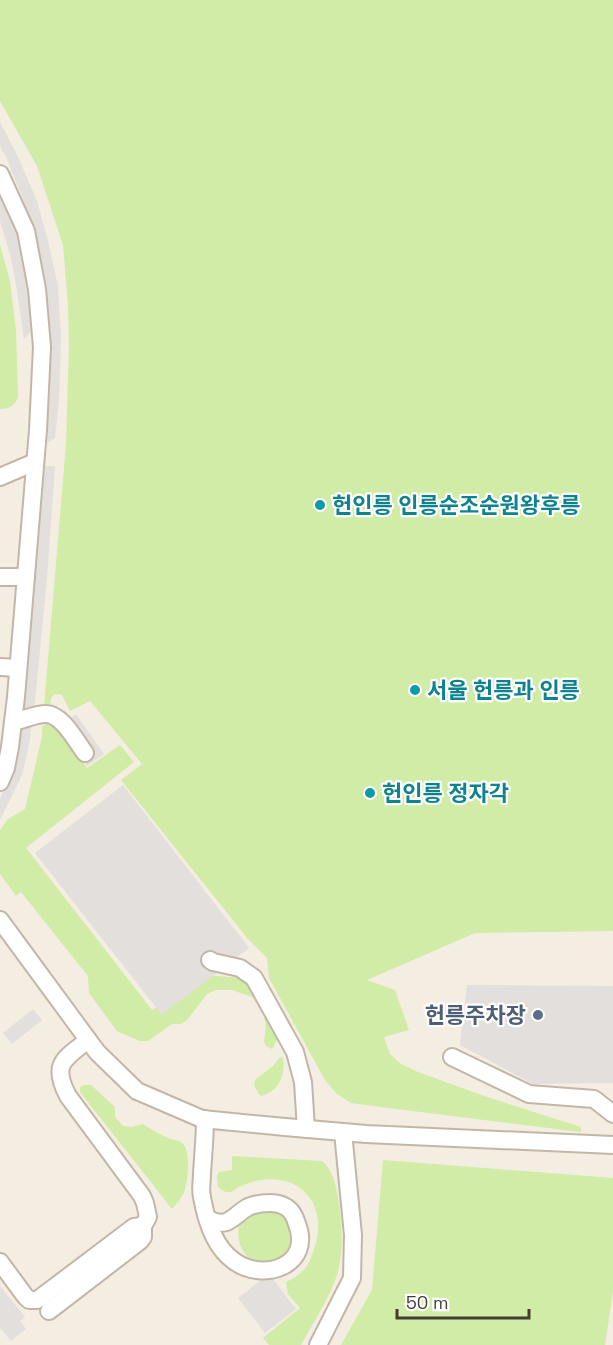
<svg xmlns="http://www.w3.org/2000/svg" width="613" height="1345" font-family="'Space Grotesk','Noto Sans KR',sans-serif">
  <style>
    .green { fill: #d1eca6 }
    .parking { fill: #e3dfdc }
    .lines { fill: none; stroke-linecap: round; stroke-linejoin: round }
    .minor-casing { stroke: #c2b7a7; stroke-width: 20 }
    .minor { stroke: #fff; stroke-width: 16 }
    .culture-dot { fill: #0f9aa8; stroke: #fff; stroke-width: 2 }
    .service-dot { fill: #5c6f8a; stroke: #fff; stroke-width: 2 }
    .labels { text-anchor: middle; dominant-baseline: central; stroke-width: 4.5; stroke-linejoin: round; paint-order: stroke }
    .culture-label { font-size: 22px; font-weight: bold; fill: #0d838f; stroke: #fff; text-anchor: start }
    .service-label { font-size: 22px; font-weight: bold; fill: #4e5e75; stroke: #fff; text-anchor: end }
  </style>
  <rect width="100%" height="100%" fill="#f3ede2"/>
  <g class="green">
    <path d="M0,0H613V931L475,933L367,980L395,990L409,1030L384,1037L390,1054L401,1064L418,1072L484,1096L581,1127V1132L381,1107L351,1103L337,1094L325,1080L269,978L267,958L248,939L121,780L142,764L90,701L70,711L62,695L55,694L51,698L50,708L44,707L66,444L69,345L68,305L63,245L37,166L0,101Z"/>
    <path d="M0,245L10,281L16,331L18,396C16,405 10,409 0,409Z"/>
    <path d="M46,724H54L60,730L87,768L120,745L134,762L26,848L152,1010L205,975L242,978L247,979L279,1036L272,1049L266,1046L264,1042L266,1024L262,1010L252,997L232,990H216L207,994L187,1020L181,1024H172L148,1041H140L128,1036L117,1031L89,993L88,976L21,892L16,896L0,874V830L8,819L25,809L42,737V727Z"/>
    <path d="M280,1057L283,1058C286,1075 278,1093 260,1096L254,1085L255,1080L273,1066Z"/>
    <path d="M84,1085H91L115,1107V1117L123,1126L132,1127L143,1124C151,1129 160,1135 169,1138C173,1140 179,1140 182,1143C191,1149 188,1180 185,1189C183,1197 177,1203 172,1209L80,1092V1087Z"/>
    <path d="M232,1156L322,1161C333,1170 335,1184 338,1197C342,1223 344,1250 337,1275C329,1299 313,1323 301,1345H269L263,1338L300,1308L288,1294L286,1282C301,1275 308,1268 313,1252C329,1211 307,1174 261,1180C253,1181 246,1184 239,1187C236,1188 234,1191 231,1192C225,1193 222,1190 218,1187L217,1176L219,1172L232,1170Z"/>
    <path d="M383,1160L613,1178V1291L605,1345H341L372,1290Z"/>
    <path d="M275,1209L289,1220C290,1227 293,1236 292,1243C292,1249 287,1255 282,1259C278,1261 273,1261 269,1262C238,1269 227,1220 252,1212C259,1210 268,1210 275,1209Z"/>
  </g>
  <g class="parking">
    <path d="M0,122L19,159L37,201L47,237L58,286L61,336L59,401L55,438L47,443L50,365L45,285L23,199L6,157L0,146Z"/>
    <path d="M0,184L18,233L29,290L32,330L24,339L17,290L11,258L0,221Z"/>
    <path d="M43,466H55L47,578L34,712H22L32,613Z"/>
    <path d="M76,714L104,754L87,766L59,726Z"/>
    <path d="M32,720L29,745L22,775L0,820V799L14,768L20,739V725Z"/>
    <path d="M123,785L249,948L162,1015L35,853Z"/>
    <path d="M467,985L613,986V1083L533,1084L460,1045Z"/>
    <path d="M33,1009L42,1020L12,1044L3,1033Z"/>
    <path d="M269,1274L296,1309L265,1333L238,1298Z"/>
    <path d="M0,1286L25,1317L20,1321L26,1329L11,1341L0,1328Z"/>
  </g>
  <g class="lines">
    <g class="minor-casing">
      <g id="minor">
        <path d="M0,174L26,231L37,289L42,347L38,430L16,697L10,747L6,768L0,782"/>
        <path d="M0,477L35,462"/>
        <path d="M0,577H26"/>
        <path d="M0,667L18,668"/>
        <path d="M13,722C23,720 35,714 46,714C62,714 76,741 85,753"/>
        <path d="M0,920L97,1052L137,1091L202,1119L285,1127L366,1134L613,1145"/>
        <path d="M210,960L213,962L240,968L254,978L295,1052L303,1082L306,1129"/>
        <path d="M452,1057L529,1094L594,1099L613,1114"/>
        <path d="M205,1119C205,1137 203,1156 202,1174C202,1182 200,1190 202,1197C206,1220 214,1247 234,1261C264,1283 313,1265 297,1224C295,1217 291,1209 284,1206C280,1204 275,1203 270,1203C263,1203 255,1204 248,1207C231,1217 229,1229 208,1219"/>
        <path d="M0,1262L25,1296L29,1300H37"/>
        <path d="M40,1298L134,1227L143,1226"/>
        <path d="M49,1311L140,1241L143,1237V1226L148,1217L145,1203L142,1196L68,1096C51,1064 64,1059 88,1040"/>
        <path d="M318,1345L352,1278L353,1235L343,1132"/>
      </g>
    </g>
    <use href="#minor" class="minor"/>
  </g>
  <g class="culture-dot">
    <circle cx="320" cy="505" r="6"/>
    <circle cx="415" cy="690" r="6"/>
    <circle cx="370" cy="793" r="6"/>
  </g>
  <circle class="service-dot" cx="538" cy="1015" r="6"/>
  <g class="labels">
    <g class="culture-label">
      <text x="332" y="505">헌인릉 인릉순조순원왕후릉</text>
      <text x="427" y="690">서울 헌릉과 인릉</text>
      <text x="382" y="793">헌인릉 정자각</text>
    </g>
    <g class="service-label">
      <text x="526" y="1015">헌릉주차장</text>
    </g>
  </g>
  <path d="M397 1309v9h132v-9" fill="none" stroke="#453d32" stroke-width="3"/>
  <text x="406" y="1309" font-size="18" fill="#453d32" stroke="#ffffff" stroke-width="4.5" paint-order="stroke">50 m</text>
</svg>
